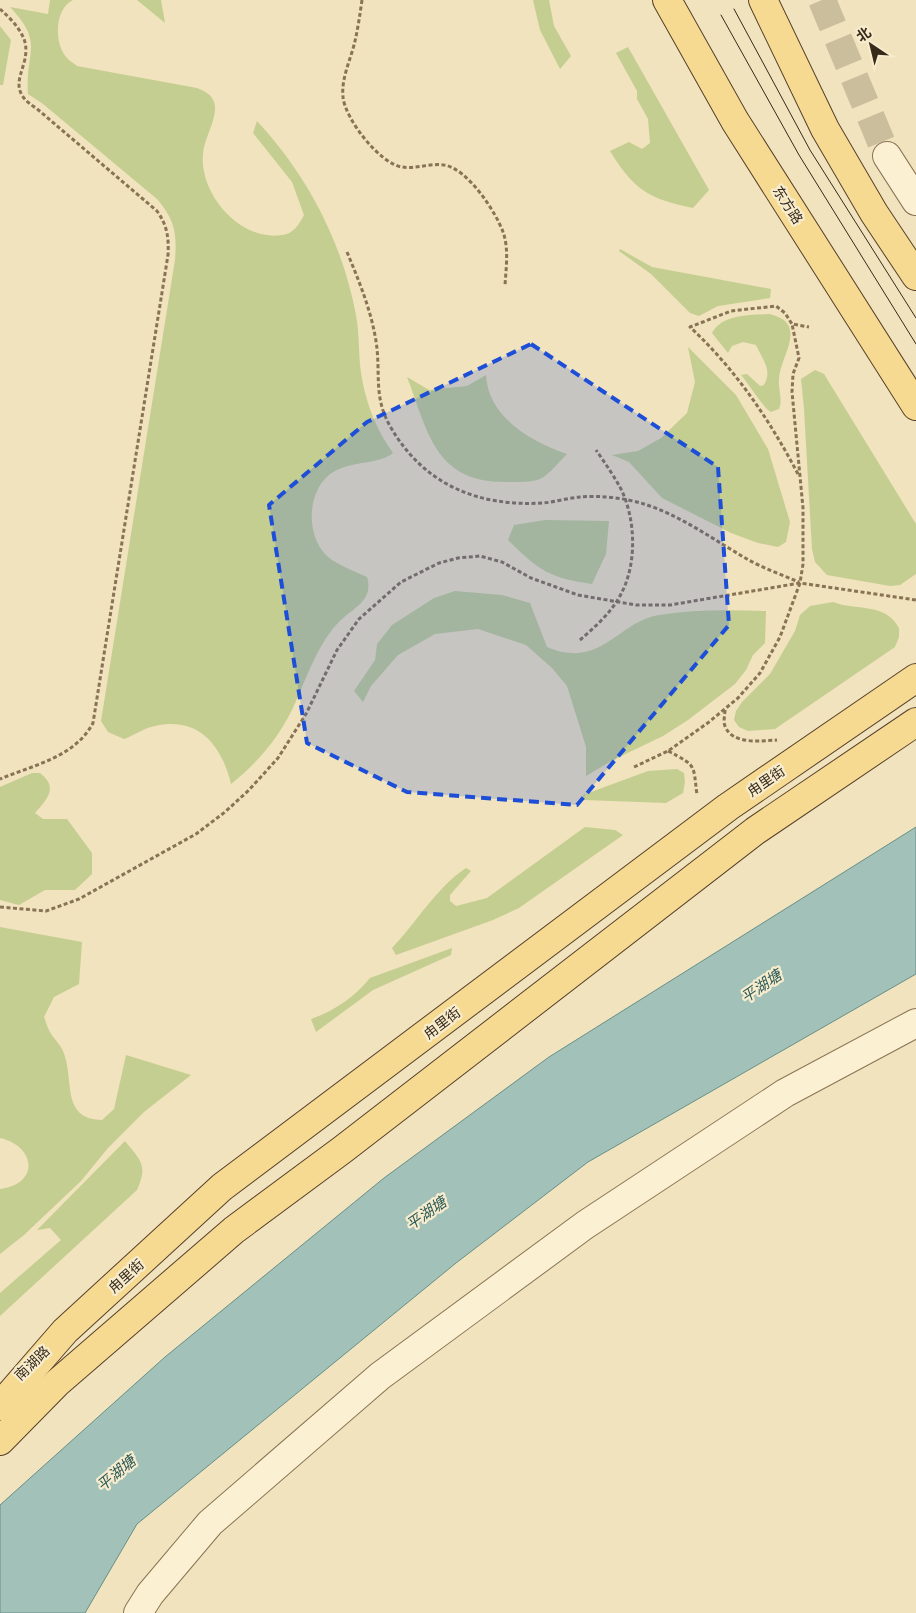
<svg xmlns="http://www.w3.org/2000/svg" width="916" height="1613" font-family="Lora,'Noto Sans SC',serif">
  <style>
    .green { fill: #c5ce91 }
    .water { fill: #a1c1b9; stroke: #688f87 }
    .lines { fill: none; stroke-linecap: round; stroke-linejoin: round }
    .minor-tunnel { stroke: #cbbe9d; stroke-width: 28; stroke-dasharray: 28 14; stroke-linecap: butt }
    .minor-casing { stroke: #897355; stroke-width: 30 }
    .major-casing { stroke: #56402a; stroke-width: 30 }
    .path { stroke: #897355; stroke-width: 3; stroke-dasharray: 4 2.5; stroke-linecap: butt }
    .minor { stroke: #fbf0d1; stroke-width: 28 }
    .major { stroke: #f7da92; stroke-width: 28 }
    .tram { stroke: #372a1b; stroke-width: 1 }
    .path-bridge { stroke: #897355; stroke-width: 3; stroke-dasharray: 4 2.5; stroke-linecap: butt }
    .marked { fill: #1d4ed8; fill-opacity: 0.2; stroke: #1d4ed8; stroke-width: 4; stroke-dasharray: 10 6; stroke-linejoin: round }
    .labels { text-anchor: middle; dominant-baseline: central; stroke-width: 4.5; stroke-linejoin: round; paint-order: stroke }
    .street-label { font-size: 14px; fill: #372a1b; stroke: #f7eccd }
    .water-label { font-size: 15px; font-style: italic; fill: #295857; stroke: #f7eccd }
  </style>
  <rect width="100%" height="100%" fill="#f0e3bd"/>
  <g class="green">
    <path d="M50,0H73C54,9 54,44 67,58C69,61 74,63 77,66L197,88C207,92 216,97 215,110C214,125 204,139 203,154C199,194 241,242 282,235C294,234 299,224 304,215L292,182L253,133L257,121C307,175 342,241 356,315C360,336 358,358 362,379C367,406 377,431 393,453C380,464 354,461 335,471C305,487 304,541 332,560C343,567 356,572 367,577C374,600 354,607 340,621C320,640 307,676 296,701C282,734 259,762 231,784C222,746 199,716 155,726C144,728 135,735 124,739L108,732L101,721L175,260C177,233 175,220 157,199L43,104L28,94C25,50 45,44 10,7L48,14Z"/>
    <path d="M137,0H161L165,23Z"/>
    <path d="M533,0H549L554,26L571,56L560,69L540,30Z"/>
    <path d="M0,26L11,40L3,85H0Z"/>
    <path d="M628,47L709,190L693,208C649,199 634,190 610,151L629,142L642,149L650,143L648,119L637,99V91L616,53Z"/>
    <path d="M620,249L652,267L771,289L770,298L718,306L699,316L690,313L651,274L619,251Z"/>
    <path d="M769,314C810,323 780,356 779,379C778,389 783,400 779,409L771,412C764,409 749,384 741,375L747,374L760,386L764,385C773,370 762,359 756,345L743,342L732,346L728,353L712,333C722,314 750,315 769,314Z"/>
    <path d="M688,347L736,395L768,449L790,522L786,542L778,547L758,543L731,533L662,498L629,462L612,455L638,451L661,438L687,413L695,382Z"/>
    <path d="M815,370L824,374L916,524V574L900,585L890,586L827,575L815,562L812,549L804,409L801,379Z"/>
    <path d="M486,375C488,417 531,442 567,454C540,482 545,482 505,482C434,482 428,431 407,377L429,390L467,386Z"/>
    <path d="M545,520L609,521L606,554L592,584C550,578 539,571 508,540L514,525Z"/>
    <path d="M455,591L502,595L530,603L547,647C601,670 617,622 659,615C695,609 731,610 766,611L765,643L753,655L746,670L735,684L688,720L663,736L613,760L586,776V747L567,686L552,668L526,645L478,629L435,634L398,655L371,686L363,702L354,691L375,660L377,644L392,625L434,598Z"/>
    <path d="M833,602C856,611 885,602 899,628V637L895,647L775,729L748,731L739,727L734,720L736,711L742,702L770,674L795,631L800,615L810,606Z"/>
    <path d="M677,769L684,773L685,782L683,793L666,803L584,800L583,795L648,771Z"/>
    <path d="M32,773H40C59,788 47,799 35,813L43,819H67L92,853V874L75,890H45L19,905L0,900V787Z"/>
    <path d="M585,827L615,830L623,835L519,908L493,920L396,955L392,948C417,922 436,888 466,868L471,871L450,895V901L456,906L487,898Z"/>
    <path d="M0,927L82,942L79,984L54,997L44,1017C46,1022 47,1027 50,1032C53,1038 60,1044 63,1051C75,1079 60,1119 102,1120L114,1109L126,1055L191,1075L144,1112L108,1148L81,1181L24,1235L0,1254V1189C40,1184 36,1146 0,1138Z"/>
    <path d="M452,948L451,955L373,990L316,1032L311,1019C334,1011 355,997 370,978Z"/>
    <path d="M125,1141C141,1161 148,1165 137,1190L0,1316V1293L61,1240L50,1228L37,1230Z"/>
  </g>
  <path class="water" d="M916,827V974L588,1162L456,1263L137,1524L85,1613H0V1505L165,1357L384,1178L549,1057Z"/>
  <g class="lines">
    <path class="minor-tunnel" d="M822,0L887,156"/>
    <g class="minor-casing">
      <g id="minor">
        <path d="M887,156L916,201"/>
        <path d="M138,1613L150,1594L210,1523L380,1376L585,1225L785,1093L916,1023"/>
      </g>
    </g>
    <g class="major-casing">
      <g id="major">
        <path d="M667,0L735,121L916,406"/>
        <path d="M763,0L825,129L874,213L916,276"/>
        <path d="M0,1406L65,1331L222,1187L728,807L916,678"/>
        <path d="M0,1441L57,1383L234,1230L342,1150L755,831L916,722"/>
      </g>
    </g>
    <g class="path">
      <path d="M362,0C360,14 358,28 355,41C351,59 341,78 343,97C345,119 380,164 402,167C416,169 431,163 444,165C467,168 496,212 503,232C509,248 506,269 505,285"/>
      <path d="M0,9C9,17 19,27 24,39C34,67 0,86 36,108L157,211C167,225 169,237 168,255L93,723C75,757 34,765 0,779"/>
      <path d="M347,252C359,281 371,310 376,341C381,373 373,396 390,426C423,484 477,507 543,503C555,502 568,498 580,497C599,495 625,498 644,504C680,515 714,540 747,559C763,568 782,575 799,582"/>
      <path d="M798,474C769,419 736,370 690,327L731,311L776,306L785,313L792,324L809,327"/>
      <path d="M725,710C725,714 723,722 725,726C732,745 761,741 777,740"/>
      <path d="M668,751C697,766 693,764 697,795"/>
      <path d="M634,767L668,751L709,722L738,698L760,673L780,637L800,583L803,564V508L792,392L793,374L799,358L792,324"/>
      <path d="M0,907L46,911L79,899L196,834L225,812L249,790L278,758L306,714L337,650L359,619L401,582L439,563L458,558L480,556L502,562L531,578L578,595L636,605H670L800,583L916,600"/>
    </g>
    <use href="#minor" class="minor"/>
    <use href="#major" class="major"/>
    <g class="tram">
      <path d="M734,9L810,150L916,318"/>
      <path d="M721,15L799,155L916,344"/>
    </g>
    <path class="path-bridge" d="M580,640C595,627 612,612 621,594C637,564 636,520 621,489C614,476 605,463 596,450"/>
  </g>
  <path class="marked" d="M531,344L718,467L729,625L577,805L407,792L307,743L269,505L367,422Z"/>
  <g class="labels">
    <g class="street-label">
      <text transform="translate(788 205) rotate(57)">东方路</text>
      <text transform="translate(766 781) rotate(-34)">甪里街</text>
      <text transform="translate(442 1023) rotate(-37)">甪里街</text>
      <text transform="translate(126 1276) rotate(-42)">甪里街</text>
      <text transform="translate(32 1363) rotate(-44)">南湖路</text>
    </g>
    <g class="water-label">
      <text transform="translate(761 986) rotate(-34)">平湖塘</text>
      <text transform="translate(426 1213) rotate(-35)">平湖塘</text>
      <text transform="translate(116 1473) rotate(-40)">平湖塘</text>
    </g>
  </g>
  <g transform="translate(871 45) rotate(325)" stroke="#f7eccd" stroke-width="4" paint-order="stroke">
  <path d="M0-4L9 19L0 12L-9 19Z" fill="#372a1b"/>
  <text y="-8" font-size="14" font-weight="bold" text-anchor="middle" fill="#372a1b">北</text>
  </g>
</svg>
